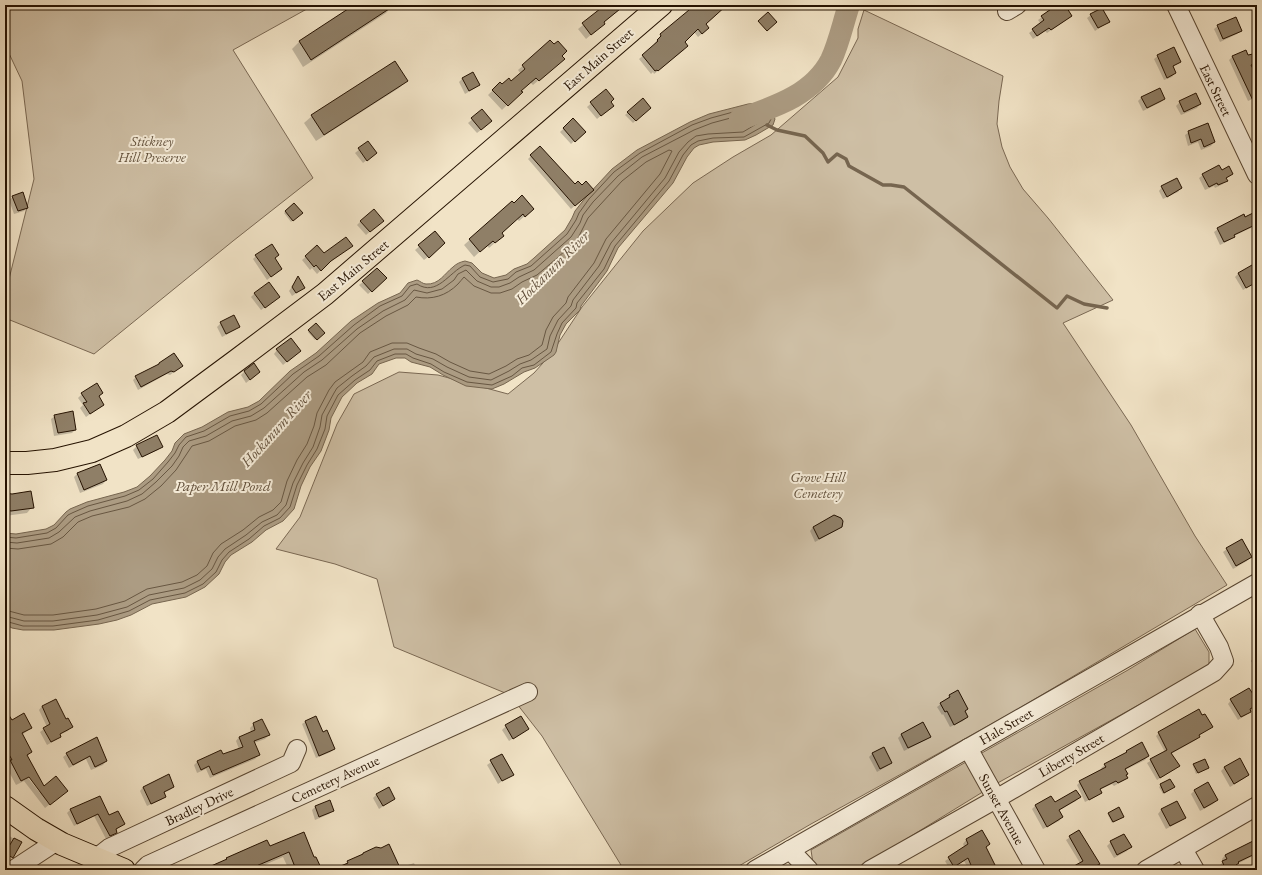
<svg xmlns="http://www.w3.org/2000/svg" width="1262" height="875" font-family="'EB Garamond',serif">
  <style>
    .green { fill: #cebfa5; stroke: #7a6853 }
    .water { fill: #ac9c83; stroke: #76654f }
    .shadow { fill: #0003; fill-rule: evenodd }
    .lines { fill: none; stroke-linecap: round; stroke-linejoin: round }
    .shore { stroke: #685742; stroke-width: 1 }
    .stream { stroke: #76654f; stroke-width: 3.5 }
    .river { stroke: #ac9c83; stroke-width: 22 }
    .building { fill: #8f7f67; stroke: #251201 }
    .minor-casing { stroke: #584632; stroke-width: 20 }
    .major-casing { stroke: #251201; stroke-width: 24 }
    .minor { stroke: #f6edda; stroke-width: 18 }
    .major { stroke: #f1e3c6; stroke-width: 22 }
    .labels { text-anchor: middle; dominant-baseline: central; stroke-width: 4; stroke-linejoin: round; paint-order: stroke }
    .street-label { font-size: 14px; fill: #251201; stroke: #f6edda }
    .park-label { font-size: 14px; font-style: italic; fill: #604f3a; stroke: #f6edda }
    .water-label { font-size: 15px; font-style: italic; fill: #62503c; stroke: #f6edda }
  </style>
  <rect width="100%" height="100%" fill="#f1e3c6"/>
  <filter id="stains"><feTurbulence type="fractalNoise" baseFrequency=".005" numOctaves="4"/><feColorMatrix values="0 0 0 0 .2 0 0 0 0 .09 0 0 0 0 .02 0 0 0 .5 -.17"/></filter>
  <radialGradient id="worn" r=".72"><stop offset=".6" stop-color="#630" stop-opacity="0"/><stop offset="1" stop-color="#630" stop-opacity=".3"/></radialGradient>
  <g class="green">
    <path d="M5,5H314L233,50L313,178L233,241L94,354L5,318V295L34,179L22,81L5,45Z"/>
    <path d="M864,10L1003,76L999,101L997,124L1002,147L1010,167L1023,189L1048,218L1113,300L1063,323L1131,425L1195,536L1227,585L1013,712L811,824L732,870H624L542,736L510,695L394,647L377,579L335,564L276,549L300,517L337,424L354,394L399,372L438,375L508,394L534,373L551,354L582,307L643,231L693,183L733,157L771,135L838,77L858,38V29Z"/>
    <path d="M1195,629L1209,652V666L994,785L856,870H814L811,850L1128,670Z"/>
  </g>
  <path class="water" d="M758,103C766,105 772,112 775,119L773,125L756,135L745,140L713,142L699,145L694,148L687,157L673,183L618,248L607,271L581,306L580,310L566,324L560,335L556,352L554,355L535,368L524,372L504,384L492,389L466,386L443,375L430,367L411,362L405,358H396L379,364L372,374L357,383L342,397L331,418L329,430L321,451L310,467L301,486L294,509L283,521L266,530L252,542L231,555L225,562L219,574L205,587L186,597L152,604L131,615L117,620L99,624L54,630H23L12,628L5,624V533L16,534L46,529L54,525L66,512L70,509L87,502L124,492L137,487L150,476L165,460L172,451L175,443L184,434L202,427L228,412L248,407L259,401L290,371L316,353L351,321L378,303L400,293L408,283L417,280C420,281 423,284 426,284C439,285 445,273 453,267C456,264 460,262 465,261L472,263L482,273L494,278L506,275L514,269L527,264L534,258L565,230L572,218L575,211L586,197L612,169L637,150L690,122L709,114L748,104Z"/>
  <g class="shadow">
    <path d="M356,5H393L386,13L303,67L292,49L299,42Z"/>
    <path d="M601,5H625L603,23L599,28L586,39L578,29L604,8Z"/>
    <path d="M706,5H726L705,24V31L698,37L694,32L684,42V50L654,74L653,72L651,74L639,59L655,45L654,44L661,35L698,12Z"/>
    <path d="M1059,5H1064L1067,19L1047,33L1045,31L1033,39L1029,33L1041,24L1038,20Z"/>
    <path d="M1091,15L1108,22L1095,31L1087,18Z"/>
    <path d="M1218,26L1241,31L1237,34L1220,42L1214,29Z"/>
    <path d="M550,42L561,56L559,63L533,85L530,82L502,110L488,95L500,83L502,86L511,82L521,74L518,70Z"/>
    <path d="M1158,56L1180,62L1172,67L1175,73L1172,77L1164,80L1154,59Z"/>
    <path d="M1232,57H1248L1255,62L1251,66L1257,78V97L1248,101L1229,60Z"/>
    <path d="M462,79L478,85L475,88L465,94L459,82Z"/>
    <path d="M407,81L399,88L316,141L304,123L312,116Z"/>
    <path d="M606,90L609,102V109L597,119L587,107Z"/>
    <path d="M1142,97L1164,99L1161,102L1143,111L1138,101Z"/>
    <path d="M643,99L650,108L633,123L625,115Z"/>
    <path d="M1180,102L1200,104L1197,108L1181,115L1176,106Z"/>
    <path d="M482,111L487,125L477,133L468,123Z"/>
    <path d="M573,120L584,132L571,144L560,132Z"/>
    <path d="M1189,132L1214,142L1211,146L1201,150L1198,142L1188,146L1185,135Z"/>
    <path d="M368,142L376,153L363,163L355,153Z"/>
    <path d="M531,156L575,186L589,193L571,209L528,159Z"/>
    <path d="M1221,171L1232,174L1226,179V180L1223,184L1215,188L1214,186L1205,190L1199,178L1203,175Z"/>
    <path d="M1162,187L1181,188L1178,192L1163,199L1159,191Z"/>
    <path d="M13,197L27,207L24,211L14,214L9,200Z"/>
    <path d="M512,202L527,214L519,221L517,219L501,234L497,241L489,248L487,245L474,257L464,245Z"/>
    <path d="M294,204L301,213L291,222L284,213Z"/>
    <path d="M1252,214L1257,223L1253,227L1234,236L1230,240L1220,245L1214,232L1218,229Z"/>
    <path d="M361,221L379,224L366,235L357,225Z"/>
    <path d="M435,233L441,247L424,260L415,250Z"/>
    <path d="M352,246L326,265L317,274L312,268L310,270L302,260L317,247L323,254Z"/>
    <path d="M256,256L274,259L277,272L267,280L253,259Z"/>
    <path d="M1239,273L1257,277V282L1243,290L1235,277Z"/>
    <path d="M298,278L304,288L292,296L289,291Z"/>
    <path d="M363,282H382L368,294L359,285Z"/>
    <path d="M255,293L275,300L261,310L251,297Z"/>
    <path d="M234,317L239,327L235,330L222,337L217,327L221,323Z"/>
    <path d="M316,325L323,333L315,340L308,332Z"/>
    <path d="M277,350L296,354L283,365L274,354Z"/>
    <path d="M159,364L178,369L170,375L167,374L138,390L133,380L136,377Z"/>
    <path d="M244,372L256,375L246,383L241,375Z"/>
    <path d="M102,393L98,397L103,405L86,417L80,408L83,405L78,398L82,394Z"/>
    <path d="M55,416L75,430L72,433L54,436L51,419Z"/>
    <path d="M137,446H161L158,450L138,459L133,450Z"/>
    <path d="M77,474L106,480L103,484L80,493L74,477Z"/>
    <path d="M5,494L32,507L27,513L5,516Z"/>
    <path d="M835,516L841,526L837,530L815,542L810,531L813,527Z"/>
    <path d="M1227,549L1251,557L1247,561L1233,569L1223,552Z"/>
    <path d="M1256,655H1257V671L1251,661Z"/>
    <path d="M949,696L964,712L967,717L963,721L950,727L943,714L942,715L937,707L946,700Z"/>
    <path d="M1231,700L1257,702V704L1250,710L1246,715L1238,720L1228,704Z"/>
    <path d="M42,706L66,720L71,727L68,731L59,735L60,737L56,740L47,745L40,732L47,727L39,710Z"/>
    <path d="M1202,716L1211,727L1198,736L1199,737L1196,740L1171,754L1175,769L1157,780L1147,763L1165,752L1156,736L1159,733Z"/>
    <path d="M11,721L31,728L22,735L31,752L27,757L43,787L62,795L45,808L24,781L16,785L6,766L8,764L5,759V723ZM26,773L38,788L40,793L25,774Z"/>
    <path d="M305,722L322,733L334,749L331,752L316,758L302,724Z"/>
    <path d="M254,724L269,735L265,739L254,743L259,755L255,759L210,778L206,769L197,773L194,765L197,762L220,751L222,756L239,749L236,741L239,737L251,733L250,728Z"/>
    <path d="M506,726L528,729L509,741L502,730Z"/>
    <path d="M902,734L929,737L926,740L904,751L898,738Z"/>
    <path d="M96,738L106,761L103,765L91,770L86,759L69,768L63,757L67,754Z"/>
    <path d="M1142,744L1148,756L1145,760L1125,770L1127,778L1123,781L1114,786L1112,784L1099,790L1100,793L1097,796L1085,802L1077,785L1080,782L1102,770L1101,768L1105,765Z"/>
    <path d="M873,753L891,763L887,766L877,772L869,757Z"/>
    <path d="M501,755L512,774L498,784L487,765Z"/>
    <path d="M1194,765L1208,768L1196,774L1193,766Z"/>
    <path d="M1225,767L1248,775L1245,778L1230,787L1221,771Z"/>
    <path d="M1170,780L1174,787L1163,794L1159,787Z"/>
    <path d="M1208,784L1217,800L1213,804L1200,811L1191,794L1194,791Z"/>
    <path d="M143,787H173L170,790L163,793L165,797L161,800L147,806L140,791Z"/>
    <path d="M377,794L394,799L379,809L373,798Z"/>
    <path d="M99,797L109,817L124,824L115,830L116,832L113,836L106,839L94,816L74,826L67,813L71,809Z"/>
    <path d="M1051,797L1054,803L1079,797L1076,801L1058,811L1062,817L1059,821L1043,829L1032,809L1035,806Z"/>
    <path d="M329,801L333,811L329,814L315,820L312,810L315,807Z"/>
    <path d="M1176,802L1185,818L1181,821L1166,829L1158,814L1161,810Z"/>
    <path d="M1109,814L1123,817L1112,823L1108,815Z"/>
    <path d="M982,831L989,844L985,848L995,867L992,870H969L964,861L950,870L945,861L965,848L963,844L966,840Z"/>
    <path d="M1078,832L1098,864L1096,867L1097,870H1070L1080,863L1066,840Z"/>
    <path d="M5,833L20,843L8,861L5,859Z"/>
    <path d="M303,833L314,859L320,870H289L283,857L253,870H213L227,858L270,847Z"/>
    <path d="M1257,840V854L1237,864L1235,866L1238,870H1221L1219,866L1223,862L1222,859L1225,855Z"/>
    <path d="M1111,842L1130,847L1127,851L1114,858L1107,846Z"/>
    <path d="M381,849L399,868L414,863L417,870H337L348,862L363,854Z"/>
  </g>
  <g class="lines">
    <g class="shore">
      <path d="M5,537L16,538L47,533L56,528L68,515L72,513L88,506L125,496L139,490L153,479L168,462L175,453L179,445L186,437L204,431L230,416L249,411L261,404L293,374L319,356L354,325L380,306L402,296L410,286L417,284C437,297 449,272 465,265L470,266L480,277L493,282L508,279L516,272L531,266L567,234L576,220L579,213L589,199L614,172L640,153L692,125L711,118L748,108H760L766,112L771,119L769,123L744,137L713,138L698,141L691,145L683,155L669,181L615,246L604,269L577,303L576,308L562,323L557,334L551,352L534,365L522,368L512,376L492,385L467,382L444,372L431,364L413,358L406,354H395L377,361L370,370L355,380L338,395L327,416L325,429L317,449L307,465L297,485L290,507L280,518L264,526L249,539L229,552L222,560L216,572L203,584L185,593L150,600L129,611L98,620L53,626H23L5,621"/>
      <path d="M5,542L17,543L49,538L59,532L75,517L90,511L127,501L142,494L156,482L172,466L179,456L183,447L189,441L206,436L232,421L251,416L264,408L304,372L322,360L357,329L383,311L405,300L414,290L427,293L442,289L454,280L458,274L466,270L477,281L491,287H499L510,283L519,277L534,270L571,237L580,223L583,215L593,202L618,176L642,157L694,130L712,123L753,112L758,113L764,118L763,120L743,132L708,134L696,136L688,142L679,152L665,178L611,243L599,266L573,300L571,306L558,320L550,336L547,349L531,360L520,364L509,371L491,380L469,377L447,367L433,359L416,354L407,349H394L374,357L366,366L352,376L337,388L334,393L322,415L320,427L313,447L303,463L293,483L286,505L277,515L262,522L246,535L225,549L218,557L212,569L200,580L184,588L149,595L127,607L97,615L53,621H24L5,616"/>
      <path d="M5,548L18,549L51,544L63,537L78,522L92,516L129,507L145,499L161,486L176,470L192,446L209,441L235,426L256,420L267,413L307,377L326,365L360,333L386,316L408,305L416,297C432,300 446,296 458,284C460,282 462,279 464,277L474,286L491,293H500L512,289L522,282L537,275L556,259L577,240L588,218L622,181L646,162L669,150L672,151L660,174L606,239L594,263L568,297L566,303L553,317L546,330L542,345L529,355L517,359L506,366L489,374L470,371L450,362L436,354L419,348L407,343H392L370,352L363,362L335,382L329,390L317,413L314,426L307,444L297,460L287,481L281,502L273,510L259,517L243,530L221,544L213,553L207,566L197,575L182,582L147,589L125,601L96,609L53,615H24L5,610"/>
    </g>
    <path class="stream" d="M767,125L777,130L805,136L823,153L828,162L837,154L846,159L849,166L883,185H891L904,187L1057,308L1067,296L1084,304L1107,308"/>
    <path class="river" d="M740,119C774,107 813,95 831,60C839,43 843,23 849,5"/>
  </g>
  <g class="building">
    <path d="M354,5H395L311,60L299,41Z"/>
    <path d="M605,5H625L604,22L605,24L591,35L582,23Z"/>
    <path d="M695,5L699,10L704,5H727L706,24L709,28L702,34L698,29L685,42L688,46L658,71L657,70L655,71L642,55L658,41L657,40L661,36L660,34Z"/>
    <path d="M1057,5H1065L1072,16L1051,30L1049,28L1037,36L1032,29L1044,20L1041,16Z"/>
    <path d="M1102,8L1110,22L1098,28L1090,14Z"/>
    <path d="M768,12L777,22L767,31L758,21Z"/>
    <path d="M1236,17L1242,31L1223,39L1217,25Z"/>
    <path d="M550,40L554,44L558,41L567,51L562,56L565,59L539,81L536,78L521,91L523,92L508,106L492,90L500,82L502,84L509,78L511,81L525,69L522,65Z"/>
    <path d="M1174,47L1181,62L1173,66L1176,73L1167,78L1157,55Z"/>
    <path d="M1246,50L1248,55L1253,54L1257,62L1251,65L1257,76V109L1232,56Z"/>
    <path d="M395,61L408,81L324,135L311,115Z"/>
    <path d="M473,72L480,85L469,91L462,78Z"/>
    <path d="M1160,88L1165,99L1147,108L1141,97Z"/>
    <path d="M606,89L614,99L611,102L614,106L601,116L590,102Z"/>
    <path d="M1196,93L1201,104L1184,112L1179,101Z"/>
    <path d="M643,98L651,108L636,121L627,112Z"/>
    <path d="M482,109L492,121L481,130L471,118Z"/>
    <path d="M573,118L586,132L575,142L563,128Z"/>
    <path d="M1208,123L1215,142L1204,147L1201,139L1191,143L1188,131Z"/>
    <path d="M368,141L377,153L367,161L358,148Z"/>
    <path d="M540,146L575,184L578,181L582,185L586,181L594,190L575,206L530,155Z"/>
    <path d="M1219,165L1222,170L1229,166L1233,174L1226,178L1228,181L1218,185L1217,183L1209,187L1202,174Z"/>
    <path d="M1177,178L1182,188L1167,197L1161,186Z"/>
    <path d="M23,192L28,208L18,211L12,196Z"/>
    <path d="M522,195L534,209L525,217L523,214L502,233L504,236L495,243L493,241L480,252L469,239L512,201L514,203Z"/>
    <path d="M294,203L303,213L293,221L285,211Z"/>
    <path d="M374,209L384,221L370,232L360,221Z"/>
    <path d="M1253,213L1257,224L1234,235L1235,237L1224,242L1217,228L1244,214L1245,217Z"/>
    <path d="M435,231L445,243L429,258L418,245Z"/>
    <path d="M346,237L353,246L331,261L321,271L316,265L314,267L305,256L317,245L324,253Z"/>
    <path d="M272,244L279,255L275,258L282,269L271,277L255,255Z"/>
    <path d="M1252,265L1257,274V282L1246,288L1238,273Z"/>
    <path d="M377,268L387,278L372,292L362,281Z"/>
    <path d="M298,276L305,288L296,293L292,287Z"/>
    <path d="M269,282L280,297L265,308L254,293Z"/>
    <path d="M234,315L240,327L226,334L220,322Z"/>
    <path d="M316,323L325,333L317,340L308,330Z"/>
    <path d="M291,338L301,351L287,362L276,349Z"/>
    <path d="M174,353L183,366L174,372L171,371L141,387L135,376L159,364V363Z"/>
    <path d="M254,363L260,372L250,380L244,371Z"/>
    <path d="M97,383L103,393L99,396L104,405L90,414L83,403L87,402L81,393Z"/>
    <path d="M73,411L76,430L58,433L54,415Z"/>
    <path d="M157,435L163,447L142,457L136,445Z"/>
    <path d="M100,464L107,480L84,490L77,473Z"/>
    <path d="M31,491L34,508L11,511L5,510V493L12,494Z"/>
    <path d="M834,515L841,518L843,521L842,527L819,539L813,527Z"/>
    <path d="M1242,539L1252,557L1236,566L1226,548Z"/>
    <path d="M1249,688L1257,700V705L1250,709L1251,712L1241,717L1230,699Z"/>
    <path d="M958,690L968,709L965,711L968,717L954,725L947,711L945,712L940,703L950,697L949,695Z"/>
    <path d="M56,699L66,719L68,718L73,727L60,734L61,737L51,742L43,728L50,724L42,706Z"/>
    <path d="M5,709L12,720L24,713L32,728L22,733L32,752L27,755L44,786L56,776L68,791L50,805L29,777L21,781L10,760H12L5,747Z"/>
    <path d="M1199,709L1202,715L1205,714L1213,727L1199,735L1200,737L1171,753L1180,766L1160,778L1150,759L1167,750L1158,732Z"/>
    <path d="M316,716L323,732L327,730L335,749L319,756L305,721Z"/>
    <path d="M521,716L529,729L513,739L505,725Z"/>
    <path d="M262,719L270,735L254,741L260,755L213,775L209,766L201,770L197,761L221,750L223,754L243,747L239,737L255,730L253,723Z"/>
    <path d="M923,722L931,737L908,748L901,734Z"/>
    <path d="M97,737L107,761L95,767L90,756L73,765L66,753Z"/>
    <path d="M1142,742L1149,756L1125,769L1128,774L1126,775L1128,778L1118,783L1116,781L1100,789L1102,793L1089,800L1079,781L1106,767L1104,764L1127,752L1126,751Z"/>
    <path d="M884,747L892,763L880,769L872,753Z"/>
    <path d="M502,754L514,775L502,781L490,760Z"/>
    <path d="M1240,758L1249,775L1234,784L1224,767Z"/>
    <path d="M1205,759L1209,768L1198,773L1193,764Z"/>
    <path d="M169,774L174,787L164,792L166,797L151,804L143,787Z"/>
    <path d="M1170,779L1175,787L1164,793L1160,784Z"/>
    <path d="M1208,782L1218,800L1204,808L1194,790Z"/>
    <path d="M389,787L395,799L383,806L376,794Z"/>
    <path d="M1076,790L1081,797L1059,810L1063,817L1047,827L1035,805L1051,796L1055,802Z"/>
    <path d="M100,796L109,815L118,811L125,824L116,829L117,833L110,836L98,814L77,824L70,809Z"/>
    <path d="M330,800L334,811L319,817L315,806Z"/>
    <path d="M1177,801L1186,818L1170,826L1161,809Z"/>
    <path d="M1119,807L1124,817L1113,822L1108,813Z"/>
    <path d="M982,830L990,844L986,847L996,867L990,870H973L968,858L954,867L948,857L968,844L966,839Z"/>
    <path d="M1079,830L1100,864L1096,866L1098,870H1067L1083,861L1069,836Z"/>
    <path d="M304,832L314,857H316L322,870H299L298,866L295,867L289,852L247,870H202L227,859L226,858L267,840L270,846Z"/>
    <path d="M1124,834L1132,847L1117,855L1110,841Z"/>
    <path d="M14,838L22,842L13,858L5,853Z"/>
    <path d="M1257,839V853L1238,862L1239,863L1236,865L1239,870H1226L1222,861L1227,859L1225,855Z"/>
    <path d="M389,844L401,870H331L348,863L347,861L363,854V853L376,847L381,848Z"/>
  </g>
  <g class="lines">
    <g class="minor-casing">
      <g id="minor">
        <path d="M1176,5L1257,175"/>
        <path d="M1007,11L1017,5"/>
        <path d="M968,748L1036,870"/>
        <path d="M1183,849L1195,870"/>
        <path d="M790,850L809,870"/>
        <path d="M95,859L109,848L291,763L297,749"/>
        <path d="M13,870L57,841"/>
        <path d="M143,870L148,865L528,692"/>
        <path d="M755,870L1257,583"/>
        <path d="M870,870L996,799L1214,672L1224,661L1219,647L1200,614"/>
        <path d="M1146,870L1257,806"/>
      </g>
    </g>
    <g class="major-casing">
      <g id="major">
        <path d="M5,463H27L55,460L92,451L126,436L167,412L236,361L325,294L661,5"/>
        <path d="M5,807L36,829L62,844L124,870"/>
      </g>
    </g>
    <use href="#minor" class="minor"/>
    <use href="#major" class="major"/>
  </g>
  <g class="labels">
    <g class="street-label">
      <text transform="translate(598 59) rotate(-41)">East Main Street</text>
      <text transform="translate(1216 90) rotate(64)">East Street</text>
      <text transform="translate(353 270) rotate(-40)">East Main Street</text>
      <text transform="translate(1006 726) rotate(-30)">Hale Street</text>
      <text transform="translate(1071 755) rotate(-30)">Liberty Street</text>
      <text transform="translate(335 779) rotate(-25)">Cemetery Avenue</text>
      <text transform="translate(199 806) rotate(-25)">Bradley Drive</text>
      <text transform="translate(1002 809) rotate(61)">Sunset Avenue</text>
    </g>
    <g class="park-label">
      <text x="152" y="141">Stickney<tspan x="152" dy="16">Hill Preserve</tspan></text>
      <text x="818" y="477">Grove Hill<tspan x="818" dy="16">Cemetery</tspan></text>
    </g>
    <g class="water-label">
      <text transform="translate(552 267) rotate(-45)">Hockanum River</text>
      <text transform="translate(276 428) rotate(-48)">Hockanum River</text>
      <text x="223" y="485">Paper Mill Pond</text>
    </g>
  </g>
  <rect width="1262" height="875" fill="none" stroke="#f1e3c6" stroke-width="20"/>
  <rect x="6" y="6" width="1250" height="863" fill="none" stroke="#251201" stroke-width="2"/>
  <rect x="10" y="10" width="1242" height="855" fill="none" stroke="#251201"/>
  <rect width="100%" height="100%" filter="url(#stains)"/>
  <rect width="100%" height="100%" fill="url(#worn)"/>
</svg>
